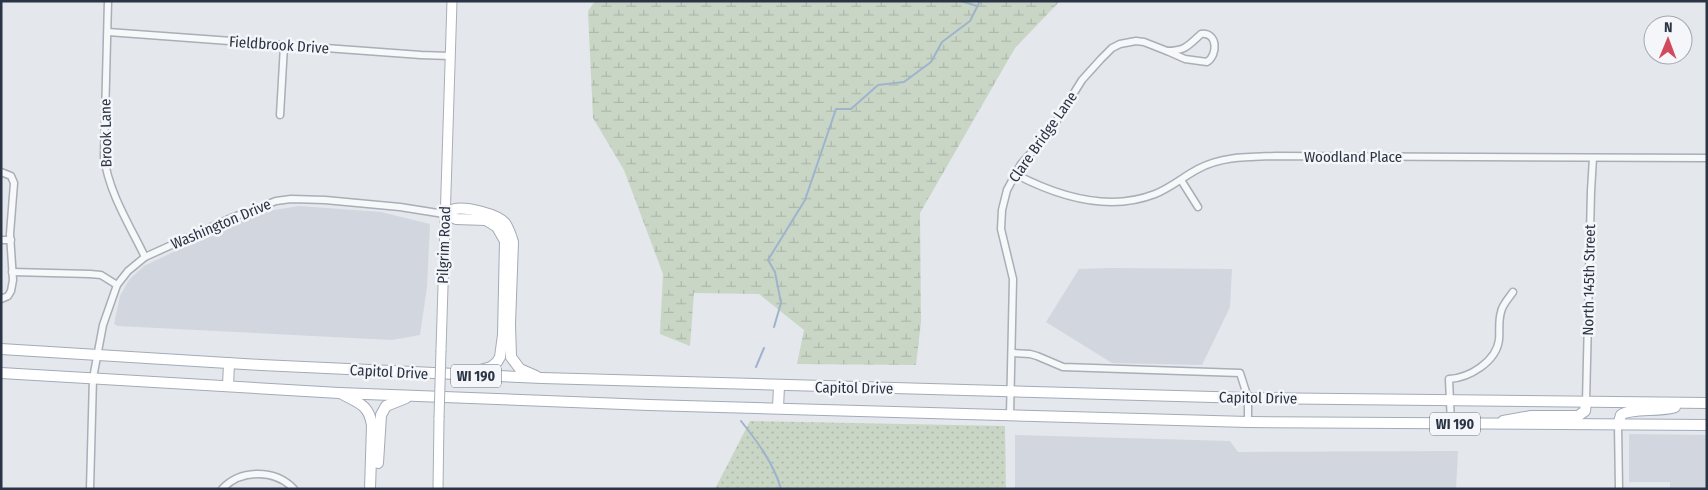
<svg xmlns="http://www.w3.org/2000/svg" width="1708" height="490" font-family="'Fira Sans Condensed',sans-serif">
  <style>
    .built { fill: #d2d6de }
    .grass { fill: url(#grass-dots) }
    .wetland { fill: url(#wetland-marsh) }
    .lines { fill: none; stroke-linecap: round; stroke-linejoin: round }
    .stream { stroke: #9fb4cc; stroke-width: 2 }
    .minor-casing { stroke: #a9aeb7; stroke-width: 9 }
    .secondary-casing { stroke: #a9aeb7; stroke-width: 11 }
    .primary-casing { stroke: #a3abb8; stroke-width: 12 }
    .minor { stroke: #f7f8fa; stroke-width: 6 }
    .secondary { stroke: #fff; stroke-width: 9 }
    .primary { stroke: #fff; stroke-width: 10 }
    .secondary-bridge-casing { stroke: #a9aeb7; stroke-width: 11; stroke-linecap: butt }
    .secondary-bridge { stroke: #fff; stroke-width: 9 }
    .labels { text-anchor: middle; dominant-baseline: central; stroke-width: 5; stroke-linejoin: round; paint-order: stroke }
    .shield { fill: #f4f6f9; stroke: #676e7b; stroke-width: 1 }
    .shield-label { font-size: 14px; font-weight: bold; fill: #2b3445 }
    .street-label { font-size: 15px; fill: #2b3445; stroke: #f4f6f9 }
  </style>
  <defs>
    <pattern id="grass-dots" width="8" height="8" patternUnits="userSpaceOnUse" patternTransform="scale(1.25)"><rect width="8" height="8" fill="#c9d6c5"/><path d="M2 2h.1M6 6h.1" fill="none" stroke="#adb8ab" stroke-width="1.8" stroke-linecap="round"/></pattern>
    <pattern id="wetland-marsh" width="20" height="14" patternUnits="userSpaceOnUse" patternTransform="scale(1.25)"><rect width="20" height="14" fill="#c9d6c5"/><path d="M1 5h8M5 5V1M11 12h8M15 12V8" fill="none" stroke="#adb8ab"/></pattern>
  </defs>
  <rect width="100%" height="100%" fill="#e4e7ec"/>
  <g class="built">
    <path d="M299,206L381,212L430,224L427,287L420,335L392,340L118,326L114,324L120,296L129,280L144,266L215,232L262,212Z"/>
    <path d="M1111,268L1232,269L1230,307L1202,365L1112,363L1046,322L1079,269Z"/>
    <path d="M1629,434L1707,435V489H1670V482H1629Z"/>
    <path d="M1015,435L1230,441L1238,452L1458,451L1456,489H1015Z"/>
  </g>
  <path class="grass" d="M750,421L1005,426L1006,489H715Z"/>
  <path class="wetland" d="M595,1H1060L1015,48L920,213L921,322L916,365L797,364L804,330L759,294L694,293L690,346L660,334L663,274L624,170L593,118L588,11Z"/>
  <g class="lines">
    <g class="stream">
      <path d="M961,1L977,6"/>
      <path d="M774,327L781,303L775,272L768,260L805,200L836,109H851L878,85L904,82L931,62L942,42L970,21L980,1"/>
      <path d="M756,367L764,348"/>
      <path d="M741,421C757,441 774,464 781,489"/>
    </g>
    <g class="minor-casing">
      <g id="minor">
        <path d="M108,1L104,157C109,193 129,224 145,257"/>
        <path d="M108,32L421,55L450,56"/>
        <path d="M1201,34C1218,32 1218,55 1207,62L1185,59L1167,51C1185,51 1188,46 1201,34Z"/>
        <path d="M280,115L284,46"/>
        <path d="M1,172L11,176L14,183L10,234L13,280L11,291L8,296L1,299"/>
        <path d="M1015,174C1057,196 1109,212 1155,194C1170,188 1183,177 1198,169C1222,156 1249,157 1276,156L1707,158"/>
        <path d="M1181,180L1198,207"/>
        <path d="M1,240H11"/>
        <path d="M12,272L90,274L101,275L117,285"/>
        <path d="M1012,353L1030,354L1037,356L1063,367L1240,373L1248,398V422"/>
        <path d="M1586,403L1591,191L1593,158"/>
        <path d="M1010,415L1013,279L1001,229L1002,210L1007,190L1021,164L1049,133L1082,80L1101,59L1112,48L1120,44L1136,41L1144,42L1167,51"/>
        <path d="M1451,424L1449,379C1469,378 1496,362 1499,340C1500,331 1498,322 1501,312C1502,305 1509,298 1513,292"/>
        <path d="M1618,425L1619,489"/>
        <path d="M90,489L93,378L103,325L117,285L128,271L145,257L231,218L276,201L291,199L325,200L400,207L444,214"/>
        <path d="M222,489C241,469 275,469 294,489"/>
      </g>
    </g>
    <g class="secondary-casing">
      <g id="secondary">
        <path d="M441,350L452,1"/>
        <path d="M438,489L439,418"/>
      </g>
    </g>
    <g class="primary-casing">
      <g id="primary">
        <path d="M444,214C448,213 452,210 455,209C467,207 497,214 505,223C509,229 511,235 513,242L510,324L511,357L520,369L536,376"/>
        <path d="M444,214L456,219L486,220L497,227L505,241L503,335L500,357L497,362L491,367L470,373"/>
        <path d="M1,349L261,365L542,378L1248,398L1707,403"/>
        <path d="M1,373L339,393L649,405L1248,422L1707,425"/>
        <path d="M228,386L229,363"/>
        <path d="M342,394C359,403 369,405 372,425L370,489"/>
        <path d="M778,408L779,386"/>
        <path d="M1503,421L1531,416H1578L1585,411L1586,403"/>
        <path d="M1618,425L1621,415C1629,408 1661,412 1675,407"/>
        <path d="M378,463L381,415L386,406L406,398"/>
      </g>
    </g>
    <use href="#minor" class="minor"/>
    <use href="#secondary" class="secondary"/>
    <use href="#primary" class="primary"/>
    <g class="secondary-bridge-casing">
      <path id="secondary-bridge" d="M439,418L441,350"/>
    </g>
    <use href="#secondary-bridge" class="secondary-bridge"/>
  </g>
  <g class="labels">
    <g class="shield">
      <rect x="451" y="364.5" width="50" height="23" rx="4"/>
      <rect x="1430" y="412.5" width="50" height="23" rx="4"/>
    </g>
    <g class="shield-label">
      <text x="476" y="376">WI 190</text>
      <text x="1455" y="424">WI 190</text>
    </g>
    <g class="street-label">
      <text transform="translate(279 45) rotate(4)">Fieldbrook Drive</text>
      <text transform="translate(106 133) rotate(-91)">Brook Lane</text>
      <text transform="translate(1043 137) rotate(-55)">Clare Bridge Lane</text>
      <text x="1353" y="157">Woodland Place</text>
      <text transform="translate(221 224) rotate(-23)">Washington Drive</text>
      <text transform="translate(444 245) rotate(-88)">Pilgrim Road</text>
      <text transform="translate(1589 280) rotate(-89)">North 145th Street</text>
      <text transform="translate(389 372) rotate(3)">Capitol Drive</text>
      <text transform="translate(854 388) rotate(1)">Capitol Drive</text>
      <text transform="translate(1258 398) rotate(1)">Capitol Drive</text>
    </g>
  </g>
  <rect width="1708" height="490" fill="none" stroke="#2b3445" stroke-width="5"/>
  <g transform="translate(1668 40) rotate(1)"><circle r="24" fill="#f4f6f9" stroke="#a4a8b1"/>
  <path d="M0-4L9 19L0 12L-9 19Z" fill="#d1495b"/>
  <text y="-8" font-size="14" font-weight="bold" text-anchor="middle" fill="#2b3445">N</text>
  </g>
</svg>
